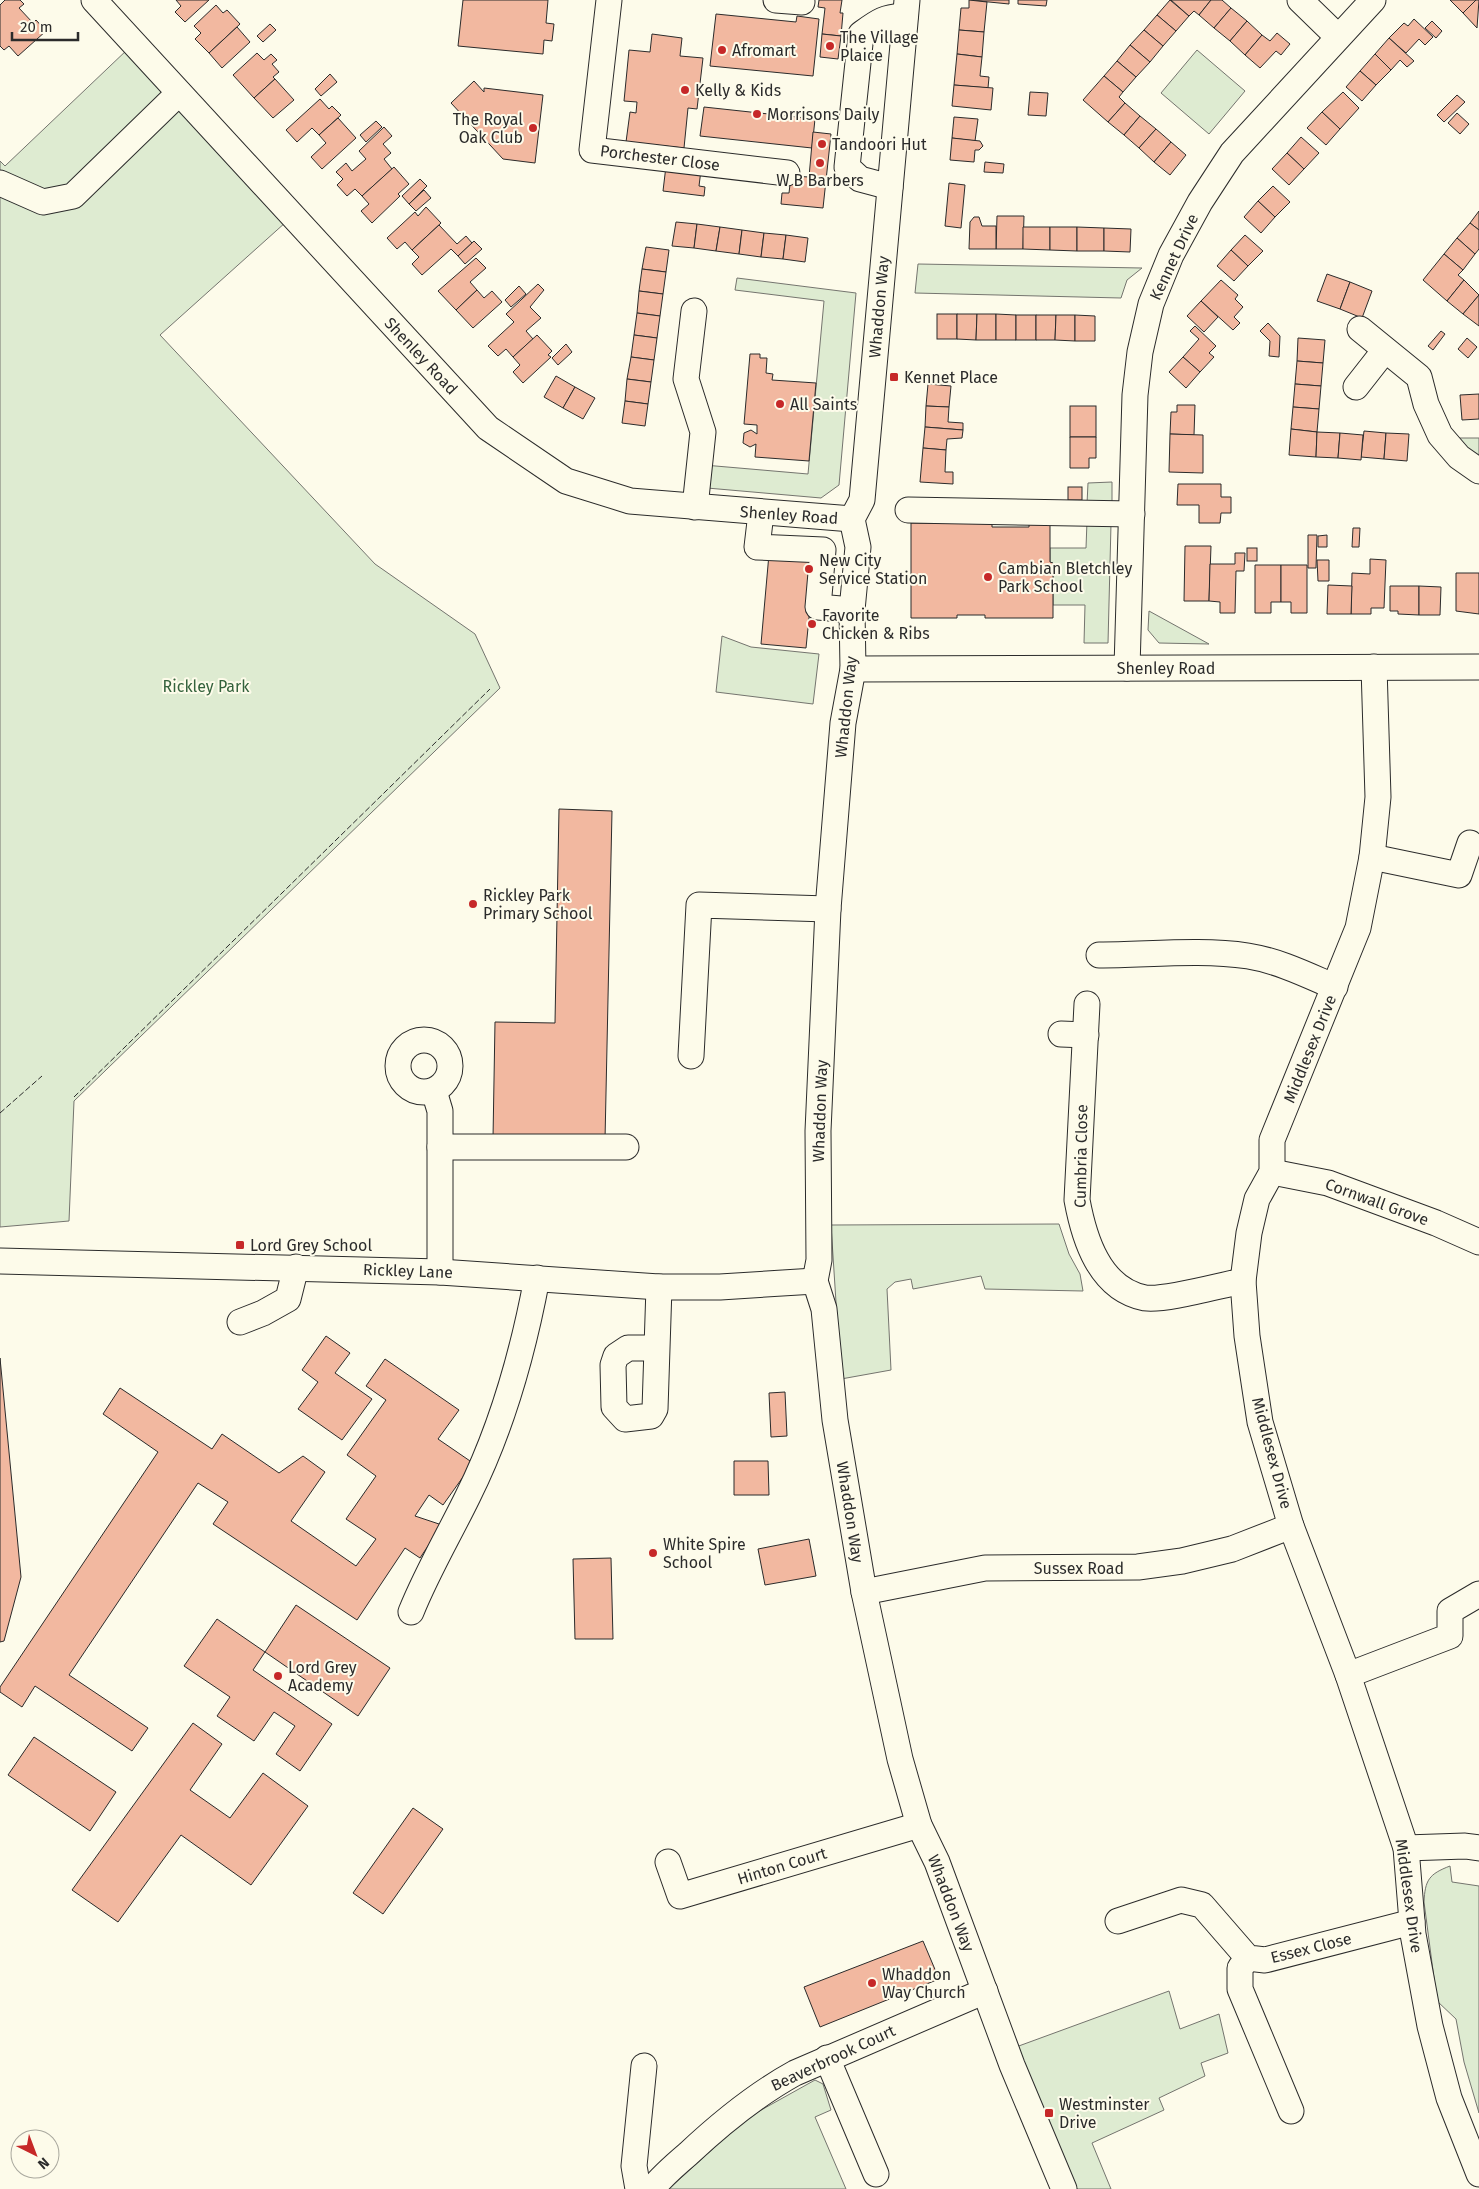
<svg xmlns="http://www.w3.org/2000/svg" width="1479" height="2189" font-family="'Fira Sans',sans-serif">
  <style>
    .green { fill: #deebd1; stroke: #74746e }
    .building { fill: #f2b8a0; stroke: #2b2b2b }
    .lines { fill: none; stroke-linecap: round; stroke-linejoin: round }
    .minor-casing { stroke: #2b2b2b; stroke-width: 27 }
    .minor { stroke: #fdfbea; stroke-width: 25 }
    .fence { stroke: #2b2b2b; stroke-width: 1; stroke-dasharray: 6 2.5; stroke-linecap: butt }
    .poi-dot { fill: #c62828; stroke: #fdfbea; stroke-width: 2 }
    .labels { text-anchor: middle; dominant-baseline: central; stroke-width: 4; stroke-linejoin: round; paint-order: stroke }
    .poi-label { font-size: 16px; fill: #2b2b2b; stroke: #fdfbea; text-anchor: start }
    .street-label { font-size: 16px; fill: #2b2b2b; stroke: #fdfbea }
    .park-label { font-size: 16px; fill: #34623c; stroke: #fdfbea }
  </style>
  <rect width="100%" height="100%" fill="#fdfbea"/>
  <g class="green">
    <path d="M129,48L286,222L160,335L375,564L475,634L500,688L74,1101L69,1221L0,1227V161L5,166Z"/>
    <path d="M1197,50L1245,91L1209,134L1161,93Z"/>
    <path d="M918,264L1142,268L1127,280L1121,298L915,293Z"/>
    <path d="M737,278L856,293L839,485L821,498L707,488L704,465L808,474L824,301L735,290Z"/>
    <path d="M1454,438H1479V458Z"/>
    <path d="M1112,482V503L1087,504L1088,483Z"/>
    <path d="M1087,521L1111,524L1108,643H1084L1085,605H1053V563H1050V548H1086Z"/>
    <path d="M1149,611L1209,644L1159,643L1148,630Z"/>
    <path d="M722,636L751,647L819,654L813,704L716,692Z"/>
    <path d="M1059,1224L1069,1254L1080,1274L1083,1291L985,1289L981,1276L913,1289L911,1279L895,1282L887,1289L891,1370L841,1379L831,1225Z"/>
    <path d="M1450,1866L1452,1882L1479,1886V2113L1464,2062L1456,2019L1437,2001L1424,1902C1425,1880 1429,1874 1450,1866Z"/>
    <path d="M1169,1991L1180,2029L1219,2014L1228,2053L1201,2063L1205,2076L1159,2098L1164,2110L1092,2143L1111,2189H1077L1016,2047Z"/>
    <path d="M815,2080L823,2084L831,2110L815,2117L846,2189H669L745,2119Z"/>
  </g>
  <g class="building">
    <path d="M5,0H20L24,4L19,8L33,23L36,20L46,31L18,56L9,46L4,50L0,46V5Z"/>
    <path d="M176,0H209L185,22L175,12L181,6Z"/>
    <path d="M463,0H548L546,23L554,24L552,41L544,40L543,54L458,46Z"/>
    <path d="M819,0H842L840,13H843L841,36L822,34L825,8L818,7Z"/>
    <path d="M969,0H1009V4Z"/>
    <path d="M969,0L987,2L984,32L959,30L961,8H969Z"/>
    <path d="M1018,0H1047L1046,6L1018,4Z"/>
    <path d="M1170,0L1189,16L1176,31L1157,15Z"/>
    <path d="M1171,0H1211L1199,15L1194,11L1189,16Z"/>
    <path d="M1211,0H1222L1231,8L1214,28L1199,15Z"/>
    <path d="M1450,0H1476L1463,13Z"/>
    <path d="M1476,0H1479L1477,28L1463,13Z"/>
    <path d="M216,5L223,13L227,10L240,24L209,53L195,39L201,33L194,26Z"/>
    <path d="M1231,8L1247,21L1230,41L1214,28Z"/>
    <path d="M716,14L796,22L797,16L819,19L813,76L710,66Z"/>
    <path d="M1157,15L1176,31L1163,46L1144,30Z"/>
    <path d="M1414,19L1433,37L1425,45L1419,39L1406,53L1389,38L1404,23L1408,26Z"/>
    <path d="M1247,21L1262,35L1245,55L1230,41Z"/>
    <path d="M1432,21L1442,31L1436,38L1425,28Z"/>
    <path d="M270,24L276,30L263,42L257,36Z"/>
    <path d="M237,27L250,42L222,68L209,53Z"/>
    <path d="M959,30L984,32L982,57L957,54Z"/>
    <path d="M1144,30L1163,46L1150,62L1130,45Z"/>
    <path d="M1277,33L1290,44L1281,55L1276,51L1260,68L1245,55L1262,35L1270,41Z"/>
    <path d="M652,34L682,38L680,56L703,58L697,109L688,108L684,148L626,142L630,112L636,113L637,102L624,101L629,50L650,52Z"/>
    <path d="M822,34L841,36L838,59L820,57Z"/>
    <path d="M1389,38L1414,61L1407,67L1400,60L1391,70L1375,54Z"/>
    <path d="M1130,45L1150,62L1136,77L1117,61Z"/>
    <path d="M257,53L264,60L271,54L277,60L272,64L279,72L273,77L275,79L254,98L233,75Z"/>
    <path d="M957,54L982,57L980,76L989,77L988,88L954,85Z"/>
    <path d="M1375,54L1391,70L1376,85L1360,71Z"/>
    <path d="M1117,61L1136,77L1123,92L1104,76Z"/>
    <path d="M1360,71L1376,85L1362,101L1346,87Z"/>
    <path d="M330,74L337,82L321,96L315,89Z"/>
    <path d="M1104,76L1123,92L1119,97L1125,103L1108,122L1083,100Z"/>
    <path d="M275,79L294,100L273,118L254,98Z"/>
    <path d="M474,81L484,92V88L543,95L535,163L503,159L451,103Z"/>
    <path d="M954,85L993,88L991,110L952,106Z"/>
    <path d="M1030,92L1048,93L1046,116L1028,115Z"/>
    <path d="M1343,92L1359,108L1340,129L1322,112Z"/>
    <path d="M1457,95L1465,102L1444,122L1437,115Z"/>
    <path d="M320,99L329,109L332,106L341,115L319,135L312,128L297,142L286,130Z"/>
    <path d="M1125,103L1140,116L1124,135L1108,122Z"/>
    <path d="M704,107L815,119L812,148L700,136Z"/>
    <path d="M1322,112L1340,129L1326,145L1307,128Z"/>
    <path d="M1457,113L1469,124L1460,134L1448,123Z"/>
    <path d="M1140,116L1156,129L1139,148L1124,135Z"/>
    <path d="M954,117L978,119L975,141L952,138Z"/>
    <path d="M338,118L356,138L322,169L311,157L326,143L319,135Z"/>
    <path d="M376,121L382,127L366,142L360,135Z"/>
    <path d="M384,127L392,136L383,144L391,153L384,159L392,169L362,196L355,189L347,196L337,185L343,179L336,172L346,163L352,171L366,159L359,151Z"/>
    <path d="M1156,129L1171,142L1154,162L1139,148Z"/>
    <path d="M813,132L831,134L823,208L781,204L782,193H789L791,176L809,177Z"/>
    <path d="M1301,137L1319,153L1304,169L1287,153Z"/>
    <path d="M952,138L980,141L983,146L979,150H975L974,162L950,160Z"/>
    <path d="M1171,142L1186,155L1170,175L1154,162Z"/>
    <path d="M1287,153L1304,169L1289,185L1272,169Z"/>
    <path d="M985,162L1004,164L1003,173L984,172Z"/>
    <path d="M666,166L701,170L699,186L705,187L704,196L663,191Z"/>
    <path d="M394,167L409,184L398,194L400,196L372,223L361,211L369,204L362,196Z"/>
    <path d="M420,179L427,186L409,204L402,196Z"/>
    <path d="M949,183L965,185L961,228L945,226Z"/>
    <path d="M1273,186L1290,202L1275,217L1258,201Z"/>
    <path d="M424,190L431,198L416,211L409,204Z"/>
    <path d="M1258,201L1275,217L1261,233L1244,217Z"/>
    <path d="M426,207L441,223L412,250L405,242L397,249L387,238L415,212L418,216Z"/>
    <path d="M1479,211V230L1470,223Z"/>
    <path d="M997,216H1024L1023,249H996Z"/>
    <path d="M974,217H979L982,226H996V249H969L970,222Z"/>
    <path d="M676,222L697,224L694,248L672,246Z"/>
    <path d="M1470,223L1479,230V249L1475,254L1457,238Z"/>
    <path d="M697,224L720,227L716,251L694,248Z"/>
    <path d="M439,225L457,244L466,236L472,243L458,256L451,249L422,275L412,264L419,257L412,250Z"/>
    <path d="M720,227L742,230L739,254L716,251Z"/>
    <path d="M1023,227H1050V250L1023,249Z"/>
    <path d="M1050,227H1077V251L1050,250Z"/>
    <path d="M1077,227L1104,228V251H1077Z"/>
    <path d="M1104,228L1131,229L1130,252L1104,251Z"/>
    <path d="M742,230L764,233L761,257L739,254Z"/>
    <path d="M764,233L786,235L783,259L761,257Z"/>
    <path d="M786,235L808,238L805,262L783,259Z"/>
    <path d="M1245,235L1263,251L1248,266L1231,250Z"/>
    <path d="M1457,238L1475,254L1463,270L1444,254Z"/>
    <path d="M474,241L482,249L465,264L458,256Z"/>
    <path d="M646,247L669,250L666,272L642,269Z"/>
    <path d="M1231,250L1248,266L1234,281L1217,266Z"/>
    <path d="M1444,254L1463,270L1458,275L1464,280L1447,301L1423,280Z"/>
    <path d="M476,258L486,268L470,282L477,290L456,310L438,291Z"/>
    <path d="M642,269L666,272L663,294L639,291Z"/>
    <path d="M1327,274L1350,282L1340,309L1317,301Z"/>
    <path d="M1221,280L1238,295L1235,299L1243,307L1234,317L1240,323L1233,330L1201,301Z"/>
    <path d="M1464,280L1479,295L1463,314L1447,301Z"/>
    <path d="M1350,282L1372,291L1362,318L1340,309Z"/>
    <path d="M538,284L544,290L530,307L541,318L526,331L533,339L513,357L506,349L498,356L488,346L514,322L506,314Z"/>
    <path d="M519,286L526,294L511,307L505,300Z"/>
    <path d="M477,290L484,298L492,291L502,302L473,328L456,310Z"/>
    <path d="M639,291L663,294L660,316L637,313Z"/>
    <path d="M1479,295V326L1463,314Z"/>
    <path d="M1201,301L1218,317L1204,332L1187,316Z"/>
    <path d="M637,313L660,316L657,338L634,335Z"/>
    <rect x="937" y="314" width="20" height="25"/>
    <path d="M957,314H977L976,340L957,339Z"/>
    <path d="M977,314H996V340H976Z"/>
    <path d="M996,314L1016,315V340H996Z"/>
    <rect x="1016" y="315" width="20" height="25"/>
    <path d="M1036,315H1056L1055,340H1036Z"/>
    <path d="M1056,315H1075V341L1055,340Z"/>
    <path d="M1075,315L1095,316V341H1075Z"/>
    <path d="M1268,323L1280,336L1279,357L1269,356L1270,341L1260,331Z"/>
    <path d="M1195,326L1216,346L1209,353L1214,357L1200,372L1183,357L1199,339L1190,331Z"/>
    <path d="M1441,331L1445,334L1433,350L1428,346Z"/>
    <path d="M537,335L552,351L548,355L551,357L523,383L513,372L520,365L513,357Z"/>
    <path d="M634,335L657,338L654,360L631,357Z"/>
    <path d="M1298,338L1325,340L1323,363L1297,361Z"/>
    <path d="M1467,338L1477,347L1468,358L1458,349Z"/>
    <path d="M566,344L572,352L558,365L552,358Z"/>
    <path d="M750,354H760V358H767L766,373L773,374L772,380L816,383L809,461L755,457L756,444L750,447L743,443L744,433L751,430L757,434V425L744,424Z"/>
    <path d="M631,357L654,360L651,382L627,379Z"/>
    <path d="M1183,357L1200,372L1186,388L1169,372Z"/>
    <path d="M1297,361L1323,363L1321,386L1295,384Z"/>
    <path d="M556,376L575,387L563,408L544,397Z"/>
    <path d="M627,379L651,382L648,404L625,401Z"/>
    <path d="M928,384L951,386L949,407L926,406Z"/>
    <path d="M1295,384L1321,386L1319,409L1293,407Z"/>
    <path d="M575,387L595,398L583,419L563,408Z"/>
    <path d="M1479,394V419L1462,420L1460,395Z"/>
    <path d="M625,401L648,404L645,426L622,423Z"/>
    <path d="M1177,405H1195L1194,435L1170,434L1171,412H1177Z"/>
    <path d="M926,406L949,407L948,422L963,423V430L925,427Z"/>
    <rect x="1070" y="406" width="26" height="31"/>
    <path d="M1293,407L1319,409L1317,432L1291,429Z"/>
    <path d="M925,427L963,430L962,438L947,439L946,450L923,448Z"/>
    <path d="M1291,429L1317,432L1316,457L1289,455Z"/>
    <path d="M1364,431L1386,433L1384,459L1361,457Z"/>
    <path d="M1317,432L1340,433L1338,458L1316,457Z"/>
    <path d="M1340,433L1363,435L1361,460L1338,458Z"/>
    <path d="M1386,433L1409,434L1407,461L1384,459Z"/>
    <path d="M1170,434L1203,435V473L1169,472Z"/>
    <path d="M1070,437H1096V458H1089V468H1070Z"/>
    <path d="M923,448L946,450L945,472H953V484L920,482Z"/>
    <path d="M1178,484H1221V497H1231V513H1221L1220,523H1199V505H1177Z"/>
    <rect x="1068" y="487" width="14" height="13"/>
    <path d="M911,523H992V527H1029V523H1050V562L1053,563V618H985V615H957V618H911Z"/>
    <path d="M1353,528H1360L1359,547H1352Z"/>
    <path d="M1308,535H1317L1316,568H1308Z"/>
    <path d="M1327,535V547H1318V536Z"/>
    <path d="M1185,546H1211L1209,601H1184Z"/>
    <rect x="1247" y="548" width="10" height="13"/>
    <path d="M1235,553H1245L1244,571H1236L1235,613H1220V602L1209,601L1210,564H1235Z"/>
    <path d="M769,554L815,558L806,648L761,644Z"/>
    <path d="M1370,559L1386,560L1384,608H1371V614H1351L1352,573L1370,574Z"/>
    <path d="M1317,560H1329V581H1318Z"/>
    <path d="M1255,565H1281V602H1271V613H1255Z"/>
    <path d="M1281,565H1307V613H1291V602H1281Z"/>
    <path d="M1456,573H1479V614L1456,611Z"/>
    <path d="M1328,585L1352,586L1351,614H1327Z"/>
    <path d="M1390,586H1419V615L1398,614V611H1390Z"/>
    <path d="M1419,586L1441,587L1440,615H1419Z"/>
    <path d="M559,809L612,811L605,1140L493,1138L495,1022L555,1023Z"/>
    <path d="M326,1336L350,1353L335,1373L372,1399L342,1440L298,1409L318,1382L302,1370Z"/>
    <path d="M0,1358L21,1577L4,1641L0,1642Z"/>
    <path d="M385,1359L459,1410L438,1439L473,1463L443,1505L429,1495L415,1516L442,1525L420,1558L405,1548L357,1620L213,1524L228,1502L198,1483L69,1675L148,1728L132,1751L35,1686L22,1707L0,1692V1687L158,1452L103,1414L120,1388L212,1449L222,1434L279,1473L303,1456L325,1472L291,1521L356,1566L376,1539L346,1519L376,1476L347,1455L386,1400L366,1386Z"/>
    <path d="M785,1392L787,1436L771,1437L769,1393Z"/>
    <path d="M734,1461H768L769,1495H734Z"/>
    <path d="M809,1539L816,1576L765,1585L758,1549Z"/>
    <path d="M611,1558L613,1639H575L573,1559Z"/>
    <path d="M296,1605L390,1668L358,1716L265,1652Z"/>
    <path d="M217,1619L265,1652L253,1670L332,1724L300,1771L276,1754L295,1726L274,1712L254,1741L217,1716L230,1697L184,1666Z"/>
    <path d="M193,1723L222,1744L190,1790L230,1818L263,1773L308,1806L251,1885L181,1835L118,1922L72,1890Z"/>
    <path d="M34,1737L116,1792L90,1831L8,1775Z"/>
    <path d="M413,1808L443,1829L383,1914L353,1893Z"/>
    <path d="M923,1941L939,1979L820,2027L804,1987Z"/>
  </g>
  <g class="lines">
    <g class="minor-casing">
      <g id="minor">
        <path d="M94,0L488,428L566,481L630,501L852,519"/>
        <path d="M609,0L592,150L787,173"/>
        <path d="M776,0L802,2"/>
        <path d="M907,0L862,500L852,519L858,547L852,610L853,669L843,723L828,909L818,1131L819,1260L815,1281L824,1309L835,1420L864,1592L900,1759L919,1825L937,1862L1012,2065L1064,2189"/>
        <path d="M1300,0L1338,37"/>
        <path d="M0,183L43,202L73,196L179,93"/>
        <path d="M890,187L860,179L847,167L861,34C876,23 886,15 905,17"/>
        <path d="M694,311L686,379L703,432L695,507"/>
        <path d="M1360,329L1419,377L1426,404L1440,435L1459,457L1479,471"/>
        <path d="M1356,387L1385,350"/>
        <path d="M908,510L1132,514"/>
        <path d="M761,513L757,547L823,550L818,607L852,610"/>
        <path d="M1374,667L1378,797L1372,857L1358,928L1272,1140V1172L1257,1199L1249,1233L1243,1281L1247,1336L1260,1422L1291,1526L1348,1675L1406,1848L1413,1934L1430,2026L1449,2098L1479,2174"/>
        <path d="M1127,668L1135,395L1140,352L1151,304L1171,255L1200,202L1232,153L1373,0"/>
        <path d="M853,669L1479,667"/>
        <path d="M1372,857L1459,875L1470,843"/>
        <path d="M1099,955C1148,955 1200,949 1248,956C1279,961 1307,975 1335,987"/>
        <path d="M1087,1004L1077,1200C1084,1238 1099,1289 1145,1298C1165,1301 1221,1285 1243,1281"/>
        <path d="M1061,1034L1086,1035"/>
        <circle cx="424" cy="1066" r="26"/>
        <path d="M691,1056L699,905L828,909"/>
        <path d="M434,1091L440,1111V1272"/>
        <path d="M440,1147H626"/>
        <path d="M1272,1172L1328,1183L1436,1223L1479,1242"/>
        <path d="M0,1261L440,1272L659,1287H720L815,1281"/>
        <path d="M240,1322L263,1313L288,1299L296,1267"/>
        <path d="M656,1348H628L616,1356L613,1365L614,1407L625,1419L651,1416L655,1409L659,1287"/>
        <path d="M864,1592L985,1568L1138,1567L1182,1561L1232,1549L1291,1526"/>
        <path d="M411,1612C427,1572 449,1535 468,1496C502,1428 523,1353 537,1278"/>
        <path d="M1348,1675L1450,1636V1611L1479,1594"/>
        <path d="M1406,1848L1465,1846L1479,1848"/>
        <path d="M668,1862L680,1896L919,1825"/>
        <path d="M1118,1921L1181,1900L1202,1905L1248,1958L1265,1960L1412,1922"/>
        <path d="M1248,1958L1240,1968V1989L1291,2111"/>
        <path d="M827,2058L876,2174"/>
        <path d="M638,2189L634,2166L644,2066"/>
        <path d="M652,2189C662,2176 675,2165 688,2154C721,2123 755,2095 795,2073L985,1991"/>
      </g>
    </g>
    <use href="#minor" class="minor"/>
    <g class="fence">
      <path d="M74,1097L490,689"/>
      <path d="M0,1113L42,1076"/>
    </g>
  </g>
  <g class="poi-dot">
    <circle cx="830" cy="46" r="5"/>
    <circle cx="722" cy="50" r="5"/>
    <circle cx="685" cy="90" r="5"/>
    <circle cx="757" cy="114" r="5"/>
    <circle cx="533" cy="128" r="5"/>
    <circle cx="822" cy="144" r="5"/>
    <circle cx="820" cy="163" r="5"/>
    <rect x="889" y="372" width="10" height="10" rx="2.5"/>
    <circle cx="780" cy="404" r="5"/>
    <circle cx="809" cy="569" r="5"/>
    <circle cx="988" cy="577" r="5"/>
    <circle cx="812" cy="624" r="5"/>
    <circle cx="473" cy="904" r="5"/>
    <rect x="235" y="1240" width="10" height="10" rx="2.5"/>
    <circle cx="653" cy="1553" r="5"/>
    <circle cx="278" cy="1676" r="5"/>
    <circle cx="872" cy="1983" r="5"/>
    <rect x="1044" y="2108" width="10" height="10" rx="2.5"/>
  </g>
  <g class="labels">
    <g class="poi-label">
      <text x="840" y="37">The Village<tspan x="840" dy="18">Plaice</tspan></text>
      <text x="732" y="50">Afromart</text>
      <text x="695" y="90">Kelly &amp; Kids</text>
      <text x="767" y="114">Morrisons Daily</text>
      <text x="523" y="119" text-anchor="end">The Royal<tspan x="523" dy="18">Oak Club</tspan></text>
      <text x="832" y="144">Tandoori Hut</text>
      <text x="820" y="180" text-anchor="middle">W B Barbers</text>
      <text x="904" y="377">Kennet Place</text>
      <text x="790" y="404">All Saints</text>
      <text x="819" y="560">New City<tspan x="819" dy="18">Service Station</tspan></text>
      <text x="998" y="568">Cambian Bletchley<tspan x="998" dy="18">Park School</tspan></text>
      <text x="822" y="615">Favorite<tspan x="822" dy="18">Chicken &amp; Ribs</tspan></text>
      <text x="483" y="895">Rickley Park<tspan x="483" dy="18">Primary School</tspan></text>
      <text x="250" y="1245">Lord Grey School</text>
      <text x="663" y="1544">White Spire<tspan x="663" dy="18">School</tspan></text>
      <text x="288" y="1667">Lord Grey<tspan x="288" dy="18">Academy</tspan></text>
      <text x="882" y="1974">Whaddon<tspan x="882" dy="18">Way Church</tspan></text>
      <text x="1059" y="2104">Westminster<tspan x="1059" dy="18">Drive</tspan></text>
    </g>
    <g class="street-label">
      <text transform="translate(660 158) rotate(7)">Porchester Close</text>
      <text transform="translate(1174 257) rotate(-65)">Kennet Drive</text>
      <text transform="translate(879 307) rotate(-85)">Whaddon Way</text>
      <text transform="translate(421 356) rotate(47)">Shenley Road</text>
      <text transform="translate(789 515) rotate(4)">Shenley Road</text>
      <text x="1166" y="668">Shenley Road</text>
      <text transform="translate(846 707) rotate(-84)">Whaddon Way</text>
      <text transform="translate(1310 1049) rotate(-68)">Middlesex Drive</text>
      <text transform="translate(820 1111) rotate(-88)">Whaddon Way</text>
      <text transform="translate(1081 1156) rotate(-89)">Cumbria Close</text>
      <text transform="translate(1377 1202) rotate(20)">Cornwall Grove</text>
      <text transform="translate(408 1271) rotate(2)">Rickley Lane</text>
      <text transform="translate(1272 1453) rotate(75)">Middlesex Drive</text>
      <text transform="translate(850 1512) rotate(81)">Whaddon Way</text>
      <text x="1079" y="1568">Sussex Road</text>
      <text transform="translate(782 1866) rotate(-17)">Hinton Court</text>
      <text transform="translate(1409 1896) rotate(82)">Middlesex Drive</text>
      <text transform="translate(951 1903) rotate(69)">Whaddon Way</text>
      <text transform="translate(1311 1948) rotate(-14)">Essex Close</text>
      <text transform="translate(833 2058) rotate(-25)">Beaverbrook Court</text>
    </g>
    <g class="park-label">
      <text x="206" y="686">Rickley Park</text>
    </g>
  </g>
  <g transform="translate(35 2154) rotate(138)"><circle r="24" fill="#fdfbea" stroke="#a9a89e"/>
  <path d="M0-4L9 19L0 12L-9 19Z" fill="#c62828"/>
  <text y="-8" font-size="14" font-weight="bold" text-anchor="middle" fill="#2b2b2b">N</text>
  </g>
  <path d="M12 32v8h66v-8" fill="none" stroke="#2b2b2b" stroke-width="2.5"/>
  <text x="20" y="32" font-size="15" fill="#2b2b2b" stroke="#fdfbea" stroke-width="4" paint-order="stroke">20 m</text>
</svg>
